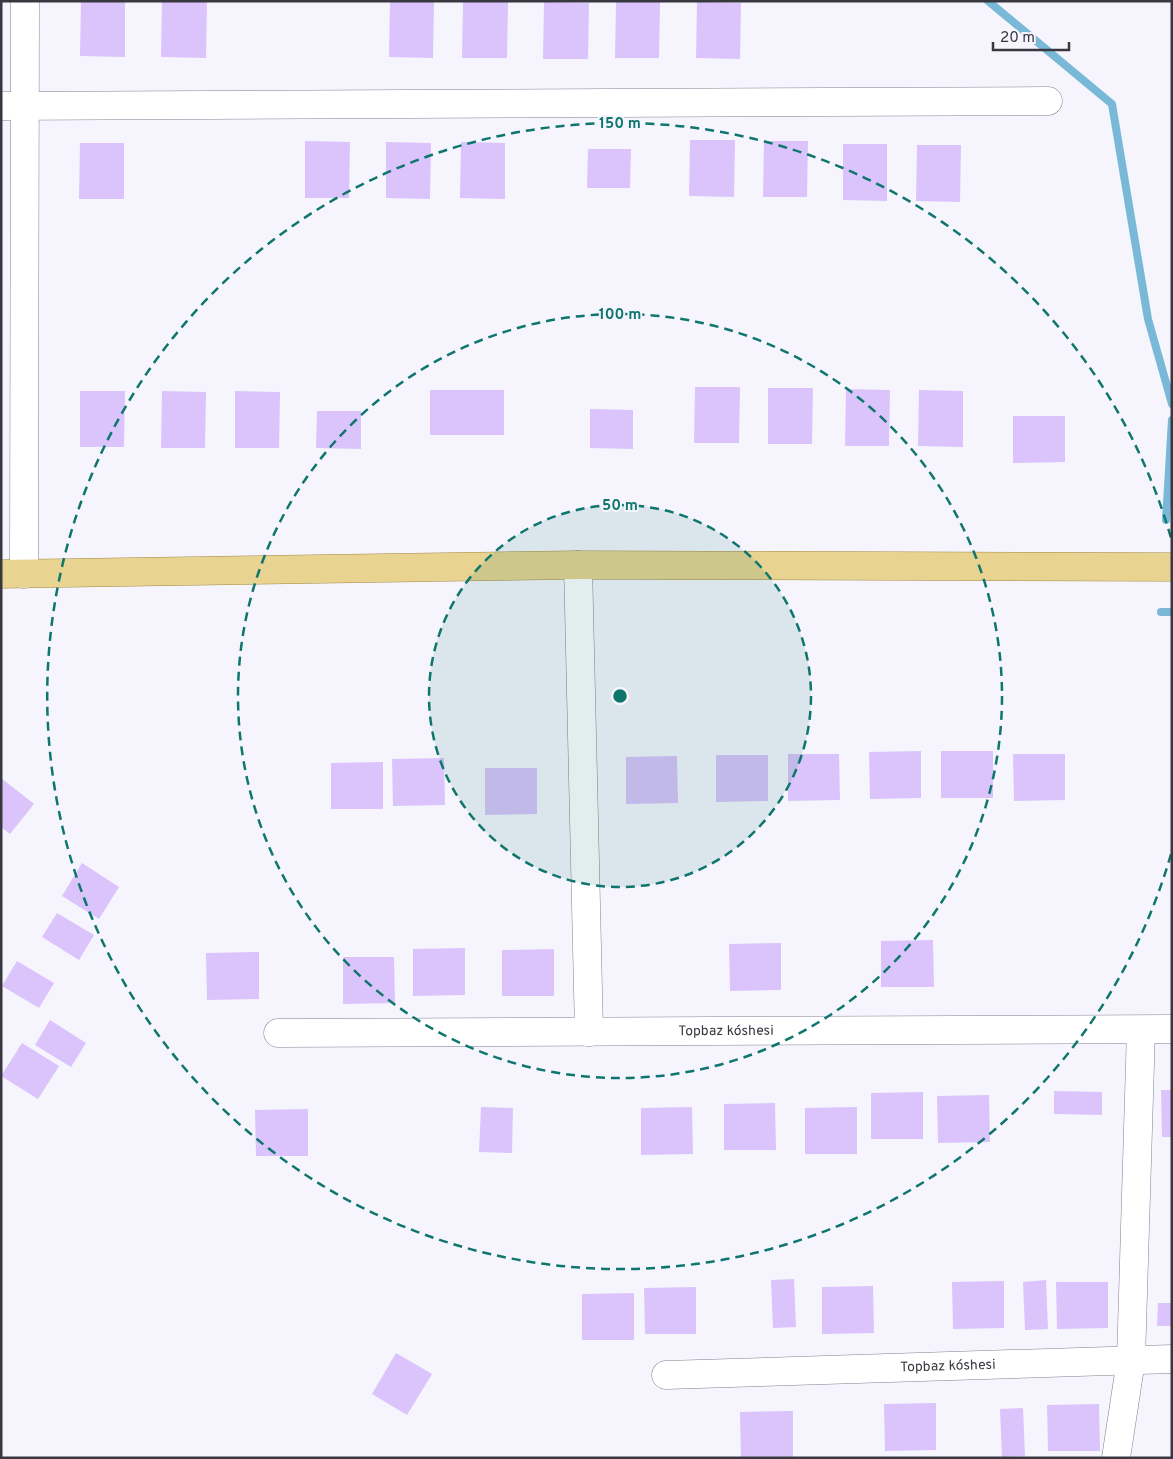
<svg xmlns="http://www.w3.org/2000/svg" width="1173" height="1459" font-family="Overpass,sans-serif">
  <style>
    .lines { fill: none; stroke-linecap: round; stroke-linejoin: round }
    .stream { stroke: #79b8d6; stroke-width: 8 }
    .building { fill: #dac4fb }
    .minor-casing { stroke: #828093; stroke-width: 29 }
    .major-casing { stroke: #a28a45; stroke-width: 29 }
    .minor { stroke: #fff; stroke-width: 28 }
    .major { stroke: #e9d391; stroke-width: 28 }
    .ring { fill: none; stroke: #0f766e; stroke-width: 2.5; stroke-dasharray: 9 6 }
    .labels { text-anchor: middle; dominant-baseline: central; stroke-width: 4; stroke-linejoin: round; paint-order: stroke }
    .street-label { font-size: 14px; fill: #393840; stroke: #f6f5fe }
    .centre { fill: #0f766e; stroke: #f6f5fe; stroke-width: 2.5 }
    .ring-label { font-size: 15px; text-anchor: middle; font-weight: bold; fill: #0f766e; stroke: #f6f5fe; stroke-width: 4; stroke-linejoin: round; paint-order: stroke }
  </style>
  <rect width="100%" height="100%" fill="#f6f5fe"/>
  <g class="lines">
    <g class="stream">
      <path d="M988,1L1112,104L1148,319L1172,404"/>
      <path d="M1166,520L1172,420"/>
      <path d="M1161,612H1172"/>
    </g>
  </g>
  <g class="building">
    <path d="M81,1H125V57L80,56Z"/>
    <path d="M162,1H207L206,58L161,57Z"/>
    <path d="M390,1H434L433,58L389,57Z"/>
    <path d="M616,1L660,2L659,58H615Z"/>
    <path d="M463,2H508L507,58H462Z"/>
    <path d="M544,2L589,3L588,59H543Z"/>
    <path d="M697,2L741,3L740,59L696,58Z"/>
    <path d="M690,140H735L734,197L689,196Z"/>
    <path d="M305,141L350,142L349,198H305Z"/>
    <path d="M764,141H808L807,197H763Z"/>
    <path d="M386,142L431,143L430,199L386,198Z"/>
    <path d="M461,142L505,143V199L460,198Z"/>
    <path d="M80,143H124V199H79Z"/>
    <path d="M843,144H887V201L843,200Z"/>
    <path d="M917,145H961L960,202L916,201Z"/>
    <path d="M588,149H631L630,188H587Z"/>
    <path d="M695,387H740L739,443H694Z"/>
    <path d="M768,388H813L812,444H768Z"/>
    <path d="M846,389L890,390L889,446H845Z"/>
    <rect x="430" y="390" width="74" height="45"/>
    <path d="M919,390L963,391V447L918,446Z"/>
    <path d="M80,391H125L124,447H80Z"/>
    <path d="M162,391L206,392L205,448H161Z"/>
    <path d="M235,391L280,392L279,448H235Z"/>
    <path d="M590,409L633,410V449L590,448Z"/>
    <path d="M317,411H361V449L316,448Z"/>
    <path d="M1013,416H1065V462L1013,463Z"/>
    <path d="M921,751V798L870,799L869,752Z"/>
    <rect x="941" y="751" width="52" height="47"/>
    <path d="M788,754H839L840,800L788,801Z"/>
    <path d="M1013,754H1065V800L1014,801Z"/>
    <path d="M716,755H768V801L716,802Z"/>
    <path d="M677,756L678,803L626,804V757Z"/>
    <path d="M444,758L445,805L393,806L392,759Z"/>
    <path d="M383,762V809H331V763Z"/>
    <path d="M485,768H537V814L485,815Z"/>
    <path d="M1,778L34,804L10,834L1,827Z"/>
    <path d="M82,863L119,887L99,919L62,896Z"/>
    <path d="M57,913L94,935L79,960L42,937Z"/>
    <path d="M933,940L934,987H881V941Z"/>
    <path d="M781,943V990L730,991L729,944Z"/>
    <path d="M465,948V995L413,996V949Z"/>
    <path d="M554,949V996H502V950Z"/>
    <path d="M259,952V999L207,1000L206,953Z"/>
    <path d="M343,957H394L395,1003L343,1004Z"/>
    <path d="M17,961L54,983L39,1008L2,986Z"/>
    <path d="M50,1020L86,1043L71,1067L35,1045Z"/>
    <path d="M22,1043L59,1066L38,1099L1,1076Z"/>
    <path d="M1161,1090H1172V1137H1162Z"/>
    <path d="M1054,1091L1102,1092V1115L1054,1114Z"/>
    <path d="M923,1092V1139H871V1093Z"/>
    <path d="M989,1095L990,1142L938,1143L937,1096Z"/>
    <path d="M775,1103L776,1150H724V1104Z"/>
    <path d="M481,1107L513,1108L512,1153L479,1152Z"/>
    <path d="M692,1107L693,1154L641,1155V1108Z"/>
    <path d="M857,1107V1154H805V1108Z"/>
    <path d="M308,1109V1156H256L255,1110Z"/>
    <path d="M794,1279L796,1327L773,1328L771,1280Z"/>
    <path d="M1046,1280L1048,1329L1025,1330L1023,1282Z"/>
    <path d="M1004,1281V1328L953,1329L952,1282Z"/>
    <path d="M1056,1282H1108V1328L1057,1329Z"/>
    <path d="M873,1286L874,1333L822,1334V1287Z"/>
    <path d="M696,1287V1334H645L644,1288Z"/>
    <path d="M634,1293V1340H582V1294Z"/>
    <path d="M1158,1303H1172V1326H1157Z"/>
    <path d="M396,1353L432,1374L407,1415L372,1394Z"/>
    <path d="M936,1403V1450L885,1451L884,1404Z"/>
    <path d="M1099,1404L1100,1451H1048L1047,1405Z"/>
    <path d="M1023,1408L1025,1456L1002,1457L1000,1409Z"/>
    <path d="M793,1411V1458H741L740,1412Z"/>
  </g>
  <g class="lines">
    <g class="minor-casing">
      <g id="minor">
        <path d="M1,106L1048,101"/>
        <path d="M578,565L589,1032"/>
        <path d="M24,574L25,1"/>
        <path id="s1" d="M278,1033L1172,1029"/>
        <path id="s2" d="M666,1375L1172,1359"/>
        <path d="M1116,1458L1131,1360L1141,1030"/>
      </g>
    </g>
    <g class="major-casing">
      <path id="major" d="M1,574L578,565L1172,567"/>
    </g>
    <use href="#minor" class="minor"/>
    <use href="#major" class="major"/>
  </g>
  <circle cx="620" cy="696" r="191" fill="#0f766e" fill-opacity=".12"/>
  <g class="ring">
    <circle cx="620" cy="696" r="191"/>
    <circle cx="620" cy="696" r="382"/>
    <path d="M1171 854A573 573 0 1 1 1171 538"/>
  </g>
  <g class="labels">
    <g class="street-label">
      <text stroke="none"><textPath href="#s1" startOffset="448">Topbaz kóshesi</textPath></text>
      <text stroke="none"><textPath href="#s2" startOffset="282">Topbaz kóshesi</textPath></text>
    </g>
  </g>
  <circle cx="620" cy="696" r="8" class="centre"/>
  <g class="ring-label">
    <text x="620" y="128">150 m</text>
    <text x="620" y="319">100 m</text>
    <text x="620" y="510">50 m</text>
  </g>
  <rect width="1173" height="1459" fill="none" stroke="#393840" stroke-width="5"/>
  <path d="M993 42v8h76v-8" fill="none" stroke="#393840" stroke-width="2.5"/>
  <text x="1000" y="42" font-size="15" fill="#393840" stroke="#f6f5fe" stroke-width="4" paint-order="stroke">20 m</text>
</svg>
